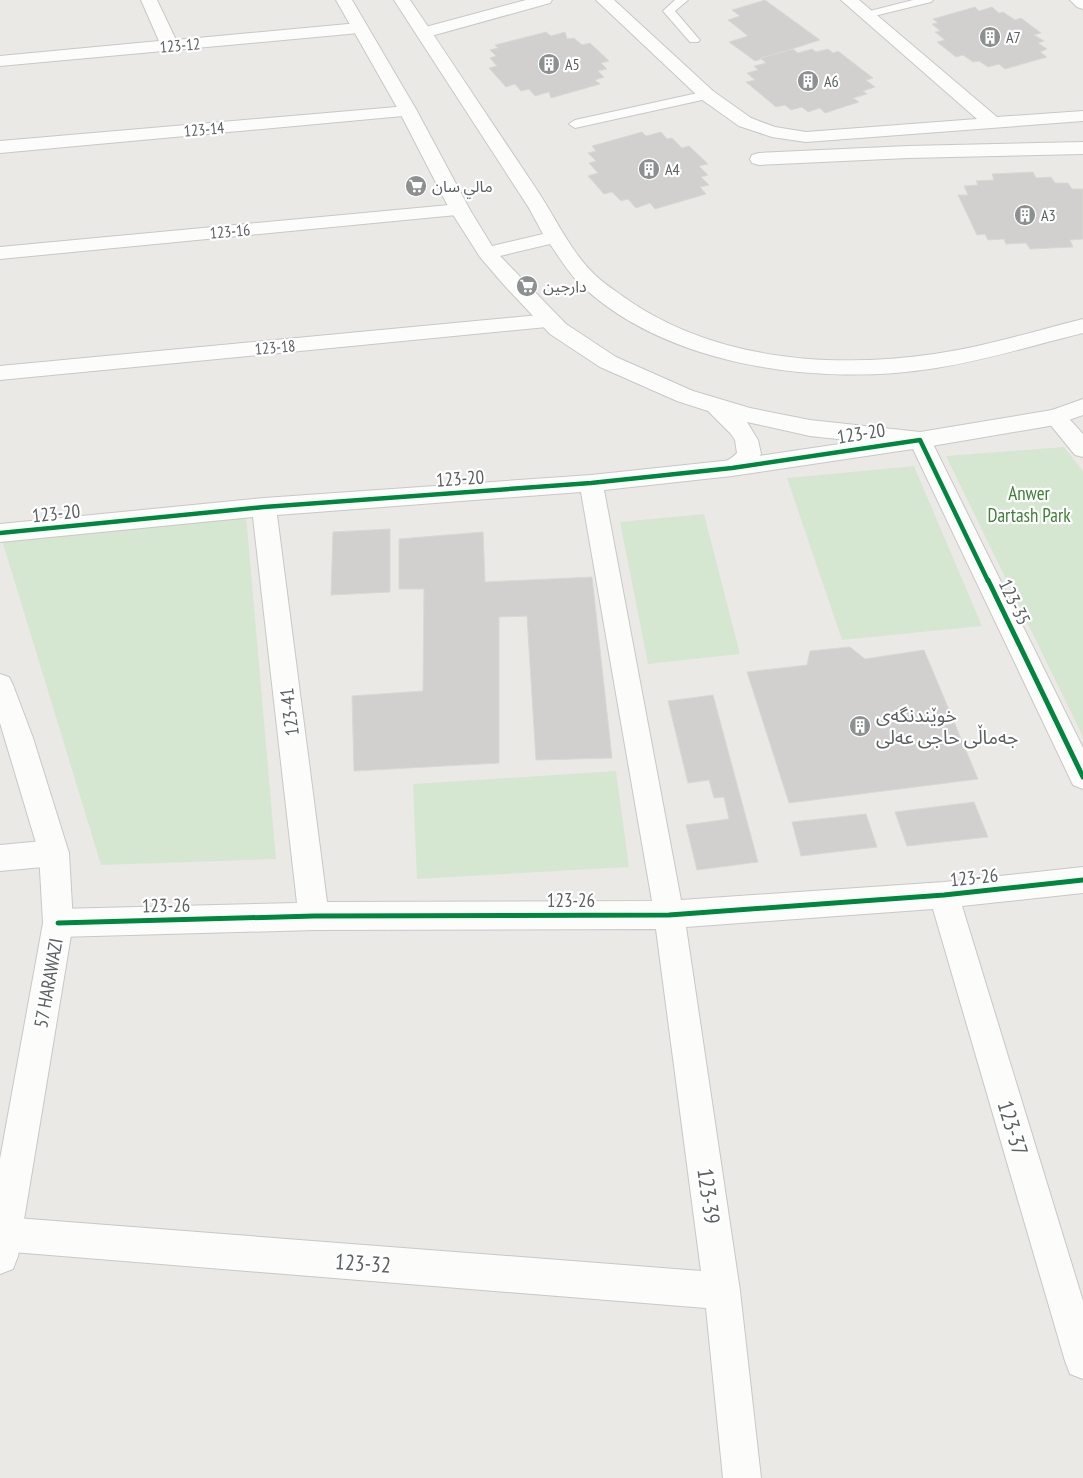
<svg xmlns="http://www.w3.org/2000/svg" width="1083" height="1478" font-family="'PT Sans Narrow','Noto Sans Arabic',sans-serif">
  <style>
    .green { fill: #d6e7d1 }
    .building { fill: #d1d0ce; stroke: #dad8d5 }
    .lines { fill: none; stroke-linecap: round; stroke-linejoin: round }
    .lane-casing { stroke: #c7c8c7; stroke-width: 2 }
    .street-casing { stroke: #c7c8c7; stroke-width: 2 }
    .secondary-casing { stroke: #c7c8c7; stroke-width: 2 }
    .lane { fill: #fcfcfb; fill-rule: evenodd }
    .street { fill: #fcfcfb; fill-rule: evenodd }
    .secondary { fill: #fcfcfb; fill-rule: evenodd }
    .cycleway-far1-casing { stroke: #fff; stroke-width: 7 }
    .cycleway-casing { stroke: #fff; stroke-width: 8 }
    .cycleway-far1 { stroke: #00873e; stroke-width: 4.5 }
    .cycleway { stroke: #00873e; stroke-width: 5 }
    .labels { text-anchor: middle; dominant-baseline: central; stroke-width: 4.5; stroke-linejoin: round; paint-order: stroke }
    .far-poi-label { font-size: 16px; fill: #5b6063; stroke: #fff; text-anchor: start }
    .far-street-label { font-size: 16px; fill: #5b6063; stroke: #fff }
    .street-label { font-size: 19px; fill: #5b6063; stroke: #fff }
    .park-label { font-size: 19px; fill: #3d8134; stroke: #fff }
    .poi-label { font-size: 19px; fill: #5b6063; stroke: #fff; text-anchor: start }
    .near-street-label { font-size: 22px; fill: #5b6063; stroke: #fff }
  </style>
  <rect width="100%" height="100%" fill="#ebe9e6"/>
  <g class="green">
    <path d="M1064,447L1083,471V737L946,456Z"/>
    <path d="M914,466L982,626L842,640L787,478Z"/>
    <path d="M246,514L276,859L101,865L1,537Z"/>
    <path d="M704,514L740,654L648,664L620,522Z"/>
    <path d="M616,771L629,867L417,879L413,784Z"/>
  </g>
  <g class="building">
    <path d="M765,0L820,40L755,61L729,42L748,36L728,20L740,16L732,10Z"/>
    <path d="M975,7L979,11L992,7L999,13L1003,12L1015,20L1021,18L1041,33L1034,35L1044,41L1038,43L1047,49L1040,52L1047,57L1005,69L999,64L988,67L979,61L973,62L963,55L956,57L937,42L945,40L935,32L940,31L932,24L938,23L933,19Z"/>
    <path d="M546,32L551,36L565,32L567,39L574,38L582,45L590,43L609,61L601,63L607,69L598,71L604,77L595,80L600,84L551,98L549,92L535,96L529,89L521,91L515,84L506,87L489,68L497,66L490,58L496,56L490,50L498,48L495,45Z"/>
    <path d="M793,49L798,53L812,49L816,52L828,49L833,53L838,51L873,78L866,80L875,87L863,91L867,94L853,98L859,102L825,113L820,108L808,112L802,107L791,110L785,105L776,107L746,82L755,80L747,73L758,70L754,66L766,63L760,58Z"/>
    <path d="M642,132L646,136L661,132L667,139L672,138L682,148L689,146L708,164L699,166L708,175L701,177L709,185L700,187L706,194L655,209L650,203L636,208L628,199L621,201L612,192L604,194L588,176L598,173L589,163L596,161L588,153L596,151L592,146Z"/>
    <path d="M1033,172L1036,178L1051,177L1055,183H1068L1072,189H1083V239L1070,240L1073,247L1030,249L1026,243L1006,244L1004,239L988,240L985,234L977,235L958,195H968L964,186L978,185L976,181L994,180L992,174Z"/>
    <path d="M390,529V592L331,595L333,532Z"/>
    <path d="M483,532L485,582L592,577L612,758L536,760L527,616L499,617V763L354,771L352,696L423,691L424,589H399V539Z"/>
    <path d="M850,647L865,659L924,650L978,779L789,803L747,672L807,665L810,651Z"/>
    <path d="M713,695L758,862L697,870L686,825L729,819L724,797L714,798L709,780L688,783L668,701Z"/>
    <path d="M974,802L988,837L907,846L895,812Z"/>
    <path d="M866,814L877,847L801,856L792,822Z"/>
  </g>
  <g class="lines">
    <g class="lane-casing">
      <g id="lane">
        <path d="M675,0H688L675,11L698,38L700,40L698,42H690L663,11Z"/>
        <path d="M913,0H933L931,2L866,18L860,15L862,13Z"/>
        <path d="M707,91L713,95L711,98L575,128L569,124L575,120Z"/>
      </g>
    </g>
    <g class="street-casing">
      <g id="street">
        <path d="M141,0H157L176,40L359,23L365,24L367,28L365,32L359,33L0,66V56L159,41Z"/>
        <path d="M526,0H552L550,3L424,38L418,37L416,33L418,29Z"/>
        <path d="M596,0H614L713,91L751,118L775,127L806,132L977,119L841,0H859L997,117L1083,111V121L806,142L772,137L739,126L701,99Z"/>
        <path d="M1070,0H1083V9L1077,7Z"/>
        <path d="M408,106L414,107L417,111L414,115L0,153V141Z"/>
        <path d="M1083,142V154L908,158L759,165L752,163L750,159L752,155L759,153L908,146Z"/>
        <path d="M460,204L467,206L470,210L467,214L0,259V247Z"/>
        <path d="M550,314L557,316L561,321L557,326L0,380V366Z"/>
        <path d="M1055,409L1063,412L1083,434V457L1075,455L1044,417L1047,412Z"/>
        <path d="M920,432L928,434L931,440L1083,748V789L1073,785L913,449L732,476L604,490L681,900L944,882L1083,867V893L962,906L1083,1301V1379L1070,1374L1065,1361L933,909L686,927L740,1291L761,1478H723L706,1308L0,1251V1219L3,1217L701,1271L656,929L314,930L58,937L47,933L43,923L47,913L58,909L297,903L253,517L0,542V524L264,498L591,475L732,460ZM581,492L652,901L327,902L277,515Z"/>
        <path d="M54,840L64,844L69,853L64,862L54,866L0,871V845Z"/>
      </g>
    </g>
    <g class="secondary-casing">
      <g id="secondary">
        <path d="M336,0H352L417,111L470,210L492,246L543,234L529,208L394,0H410C452,62 493,125 535,187C554,215 568,247 591,271C602,283 616,291 628,300C716,360 831,369 934,354C985,347 1034,331 1083,319V333C1034,345 986,360 936,368C822,387 665,367 579,283C568,272 559,257 550,244L500,256L566,324L616,357L693,391L750,408L810,420L920,432L1052,410L1083,399V415L1055,425L920,448L810,436L747,422L758,440L761,454C752,468 741,479 724,474L720,468C725,460 732,459 737,453L735,440L731,434L708,411L677,401L600,367L550,334L504,285L480,257L450,210L399,111Z"/>
        <path d="M0,674L9,677L13,685L33,738L69,853L73,923L18,1256L13,1269L0,1274V1159L43,923L39,853L0,723Z"/>
      </g>
    </g>
    <use href="#lane" class="lane"/>
    <use href="#street" class="street"/>
    <use href="#secondary" class="secondary"/>
    <g class="cycleway-far1-casing">
      <path id="cycleway-far1" d="M0,533L264,507L591,483L732,468L920,440L988,581"/>
    </g>
    <g class="cycleway-casing">
      <g id="cycleway">
        <path d="M988,580L1083,777"/>
        <path d="M58,923L314,916L669,915L944,895L1083,880"/>
      </g>
    </g>
    <use href="#cycleway-far1" class="cycleway-far1"/>
    <use href="#cycleway" class="cycleway"/>
  </g>
  <defs>
    <g id="building-disc" transform="scale(1.125)"><circle r="9.5" fill="#8d9091" stroke="#fff"/><path d="M-4-6H4V6H1V3H-1V6H-4ZM-2.5-4.3h1.7v1.8h-1.7ZM.8-4.3h1.7v1.8H.8ZM-2.5-1h1.7V.8h-1.7ZM.8-1h1.7V.8H.8Z" fill="#fff"/></g>
    <g id="supermarket-disc" transform="scale(1.125)"><circle r="9.5" fill="#8d9091" stroke="#fff"/><path d="M-6-5.5h2.5l.6 2H6L4.5 2H-2.5L-4.4-4H-6ZM-1.5 3.2a1.3 1.3 0 1 0 .1 0ZM3 3.2a1.3 1.3 0 1 0 .1 0Z" fill="#fff"/></g>
  </defs>
  <g fill-rule="evenodd">
    <use href="#building-disc" x="990" y="37"/>
    <use href="#building-disc" x="549" y="64"/>
    <use href="#building-disc" x="808" y="81"/>
    <use href="#building-disc" x="649" y="169"/>
    <use href="#supermarket-disc" x="416" y="186"/>
    <use href="#building-disc" x="1025" y="215"/>
    <use href="#supermarket-disc" x="527" y="286"/>
    <use href="#building-disc" x="860" y="726"/>
  </g>
  <g class="labels">
    <g class="far-poi-label">
      <text x="1006" y="37">A7</text>
      <text x="565" y="64">A5</text>
      <text x="824" y="81">A6</text>
      <text x="665" y="169">A4</text>
      <text x="432" y="186">مالي سان</text>
      <text x="1041" y="215">A3</text>
      <text x="543" y="286">دارجين</text>
    </g>
    <g class="far-street-label">
      <text transform="translate(180 45) rotate(-5)">123-12</text>
      <text transform="translate(204 129) rotate(-5)">123-14</text>
      <text transform="translate(230 231) rotate(-5)">123-16</text>
      <text transform="translate(275 347) rotate(-5)">123-18</text>
    </g>
    <g class="street-label">
      <text transform="translate(861 433) rotate(-9)">123-20</text>
      <text transform="translate(460 478) rotate(-4)">123-20</text>
      <text transform="translate(56 513) rotate(-6)">123-20</text>
      <text transform="translate(1015 602) rotate(64)">123-35</text>
      <text transform="translate(289 712) rotate(-97)">123-41</text>
      <text transform="translate(974 877) rotate(-6)">123-26</text>
      <text x="571" y="900">123-26</text>
      <text transform="translate(166 905) rotate(-1)">123-26</text>
      <text transform="translate(48 983) rotate(-80)">57 HARAWAZI</text>
    </g>
    <g class="park-label">
      <text x="1029" y="493">Anwer<tspan x="1029" dy="22">Dartash Park</tspan></text>
    </g>
    <g class="poi-label">
      <text x="876" y="715">خوێندنگەی<tspan x="876" dy="22">جەماڵی حاجی عەلی</tspan></text>
    </g>
    <g class="near-street-label">
      <text transform="translate(1013 1128) rotate(73)">123-37</text>
      <text transform="translate(709 1196) rotate(82)">123-39</text>
      <text transform="translate(363 1263) rotate(4)">123-32</text>
    </g>
  </g>
</svg>
